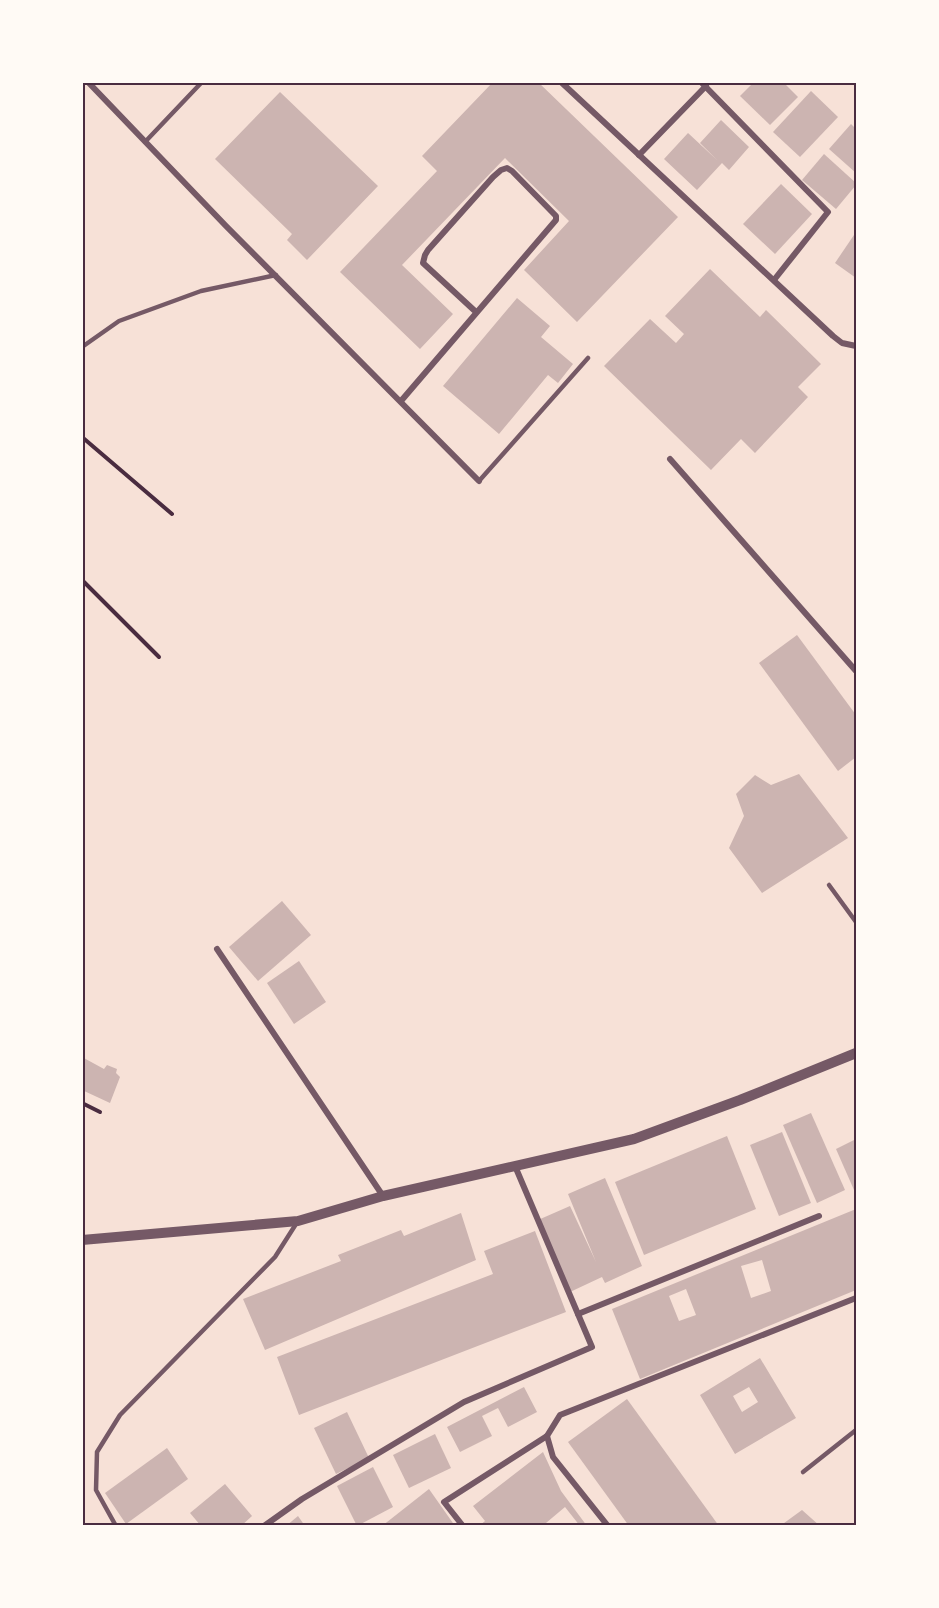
<svg xmlns="http://www.w3.org/2000/svg" width="939" height="1608" font-family="'PT Serif',serif">
  <style>
    .building { fill: #ccb4b1; fill-rule: evenodd }
    .lines { fill: none; stroke-linecap: round; stroke-linejoin: round }
    .path { stroke: #4a2c40; stroke-width: 4 }
    .service { stroke: #755966; stroke-width: 4.5 }
    .minor { stroke: #755966; stroke-width: 6 }
    .tertiary { stroke: #755966; stroke-width: 10 }
    .neatline { fill: none; stroke: #4a2c40; stroke-width: 2 }
  </style>
  <rect width="100%" height="100%" fill="#f7e1d7"/>
  <g class="building">
    <path d="M493,82H538L678,217L577,322L524,270L569,221L505,158L402,265L453,314L420,349L340,272L437,171L422,156Z"/>
    <path d="M754,82H783L798,97L770,125L740,96Z"/>
    <path d="M811,91L838,117L800,157L773,132Z"/>
    <path d="M280,92L378,186L307,260L287,240L292,234L215,159Z"/>
    <path d="M721,120L749,147L729,170L722,163L697,190L664,159L688,133L717,160L700,143Z"/>
    <path d="M851,124L856,129V173L829,149Z"/>
    <path d="M824,154L856,183V185L836,209L802,180Z"/>
    <path d="M781,184L812,214L775,254L743,224Z"/>
    <path d="M856,232V278L835,263Z"/>
    <path d="M710,269L760,317L766,310L821,364L798,387L808,397L755,453L741,439L711,470L604,366L650,319L676,343L684,334L665,316Z"/>
    <path d="M517,298L550,326L541,337L573,364L558,383L548,375L499,434L443,386Z"/>
    <path d="M797,635L856,715V757L838,771L759,663Z"/>
    <path d="M799,774L848,838L762,893L729,848L744,816L736,794L755,775L771,785Z"/>
    <path d="M282,901L311,935L258,981L229,947Z"/>
    <path d="M299,961L326,1002L294,1024L267,983Z"/>
    <path d="M82,1057L104,1069L107,1065L117,1069L116,1073L120,1077L110,1103L82,1090Z"/>
    <path d="M811,1113L845,1190L817,1203L783,1125Z"/>
    <path d="M782,1132L811,1203L779,1216L750,1145Z"/>
    <path d="M727,1136L756,1209L644,1255L615,1182Z"/>
    <path d="M856,1139V1189L854,1190L836,1149Z"/>
    <path d="M605,1178L642,1266L605,1283L602,1277L570,1292L538,1220L570,1206L596,1262L568,1194Z"/>
    <path d="M856,1209V1290L640,1379L612,1309ZM762,1260L771,1291L751,1298L741,1266ZM686,1289L696,1315L679,1321L669,1296Z"/>
    <path d="M461,1213L476,1260L265,1350L243,1299L341,1261L338,1255L401,1230L404,1236Z"/>
    <path d="M535,1231L566,1312L299,1415L277,1357L493,1274L484,1251Z"/>
    <path d="M760,1358L796,1418L735,1454L700,1395ZM749,1387L758,1402L742,1412L733,1396Z"/>
    <path d="M524,1387L537,1412L508,1427L498,1408L482,1416L492,1436L460,1452L447,1427Z"/>
    <path d="M627,1399L719,1526H629L568,1442Z"/>
    <path d="M347,1412L369,1458L336,1474L314,1428Z"/>
    <path d="M435,1434L451,1468L409,1488L393,1455Z"/>
    <path d="M167,1448L188,1479L126,1524L105,1493Z"/>
    <path d="M543,1452L561,1491L587,1526H580L565,1507L546,1523L548,1526H479L485,1521L473,1506Z"/>
    <path d="M373,1467L393,1507L357,1526L337,1486Z"/>
    <path d="M225,1484L252,1516L241,1526H201L190,1513Z"/>
    <path d="M429,1489L455,1526H382Z"/>
    <path d="M802,1510L820,1526H780Z"/>
    <path d="M298,1516L305,1526H286Z"/>
  </g>
  <g class="lines">
    <g class="path">
      <path d="M82,437L172,514"/>
      <path d="M82,580L159,657"/>
      <path d="M82,1103L100,1112"/>
    </g>
    <g class="service">
      <path d="M145,142L202,82"/>
      <path d="M82,347L119,321L201,291L276,275"/>
      <path d="M479,481L588,358"/>
      <path d="M829,885L856,922"/>
      <path d="M803,1472L856,1430"/>
      <path d="M116,1526L96,1490L97,1452L120,1415L275,1257L296,1224"/>
    </g>
    <g class="minor">
      <path d="M88,82L226,226L479,481"/>
      <path d="M561,82L833,336L842,343L856,346"/>
      <path d="M701,82L828,212L774,280"/>
      <path d="M639,155L706,86"/>
      <path d="M401,401L556,220V216L512,171L507,168L501,170L493,177L428,250L425,255L423,263L476,312"/>
      <path d="M670,459L856,671"/>
      <path d="M217,949L383,1196"/>
      <path d="M578,1314L819,1216"/>
      <path d="M547,1436L553,1457L608,1526"/>
      <path d="M264,1526L302,1499L464,1402L592,1347L515,1166"/>
      <path d="M463,1526L444,1502L547,1436L560,1415L856,1298"/>
    </g>
    <path class="tertiary" d="M82,1240L298,1221L383,1196L634,1139L740,1100L856,1053"/>
  </g>
  <rect width="939" height="1608" fill="none" stroke="#fffaf5" stroke-width="168"/>
  <rect x="84" y="84" width="771" height="1440" class="neatline"/>
</svg>
